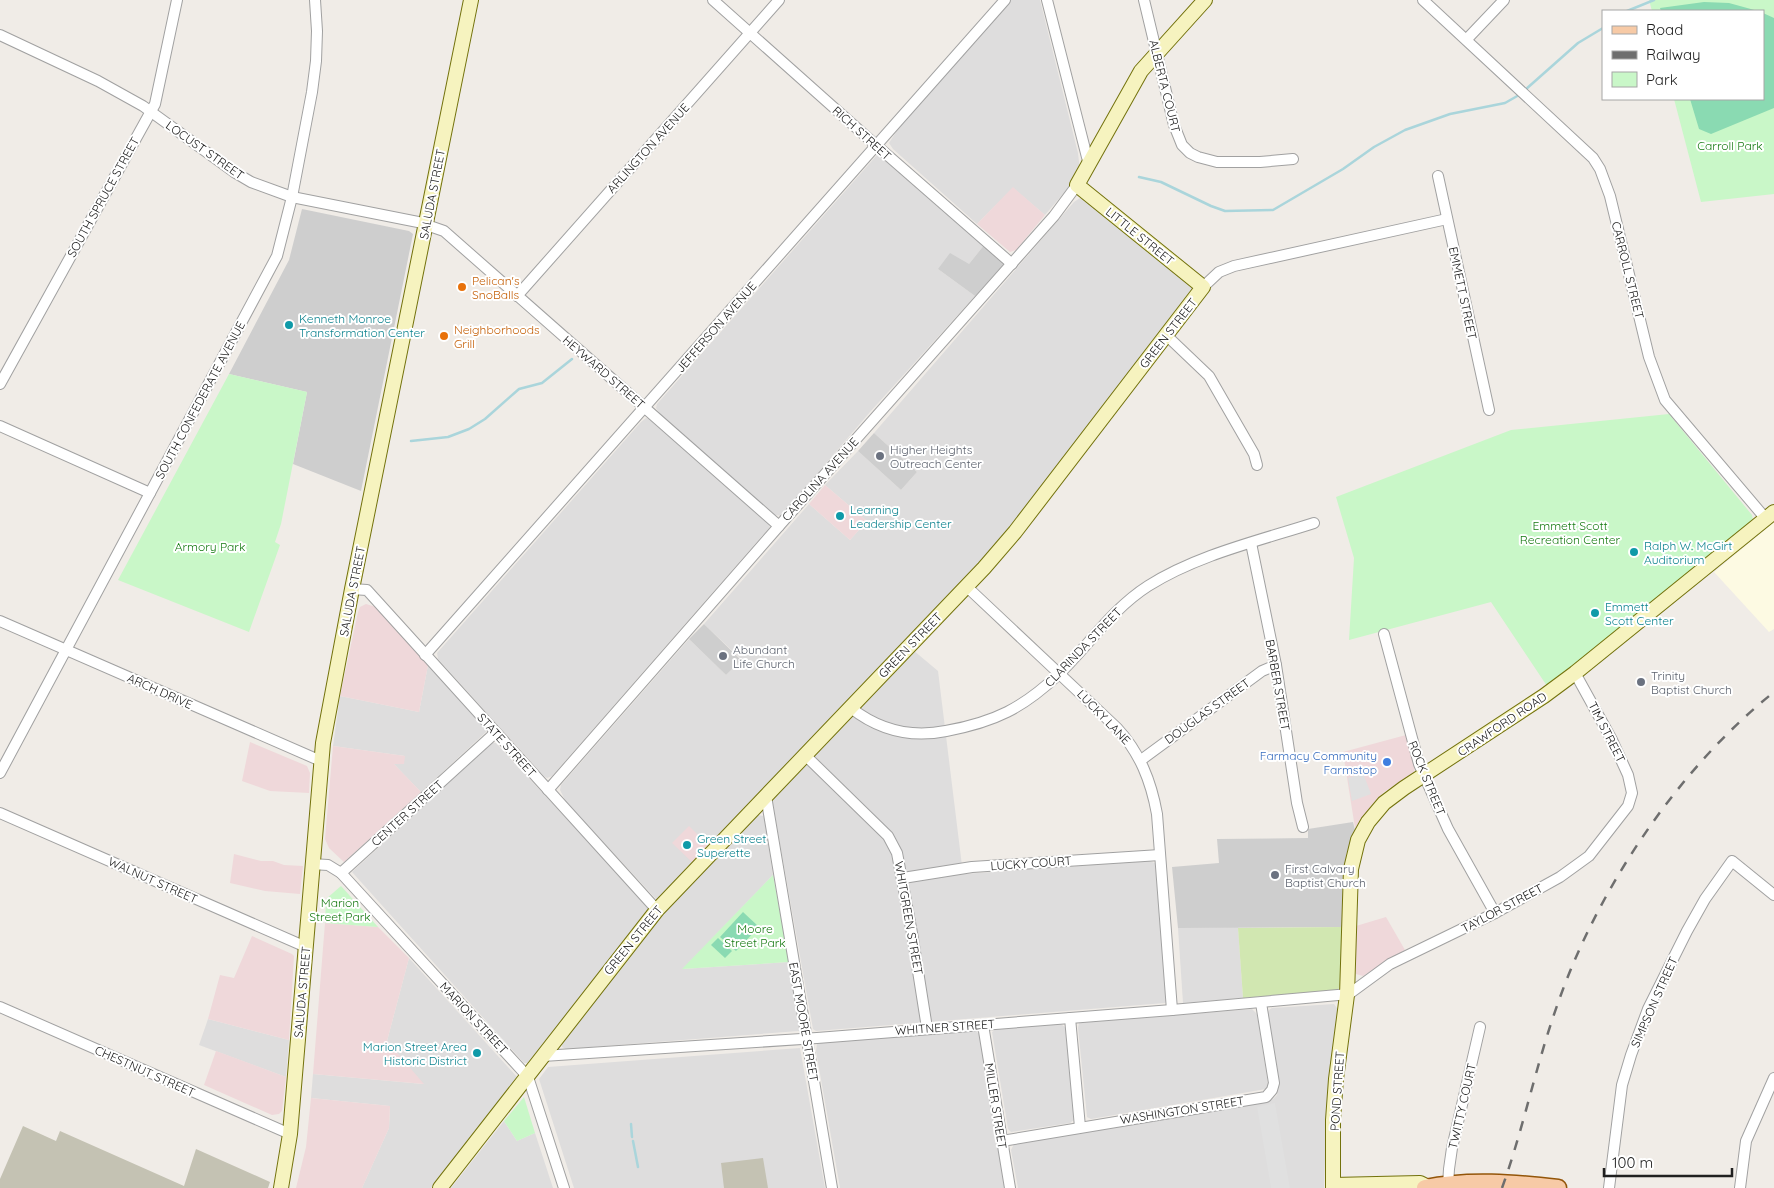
<svg xmlns="http://www.w3.org/2000/svg" width="1774" height="1188" font-family="Quicksand,sans-serif">
  <style>
    .residential { fill: #dedddd }
    .commercial { fill: #efd8da }
    .education { fill: #fdfae3 }
    .religious { fill: #cecece }
    .construction { fill: #c4c2b3 }
    .grass { fill: #d1e7b1 }
    .park { fill: #c9f7c8 }
    .pitch { fill: #8adab2 }
    .parking { fill: #e0e0e0 }
    .lines { fill: none; stroke-linecap: round; stroke-linejoin: round }
    .stream { stroke: #aad5db; stroke-width: 2.5 }
    .street-casing { stroke: #a1a1a1; stroke-width: 12 }
    .secondary-casing { stroke: #73720c; stroke-width: 16 }
    .primary-casing { stroke: #935509; stroke-width: 19 }
    .street { stroke: #fff; stroke-width: 10 }
    .secondary { stroke: #f6f3bf; stroke-width: 14 }
    .primary { stroke: #f7caa6; stroke-width: 16 }
    .rail { stroke: #6e6e6e; stroke-width: 2.5; stroke-dasharray: 10 10; stroke-linecap: butt }
    .food-dot { fill: #e8710a; stroke: #fff; stroke-width: 2 }
    .culture-dot { fill: #0f9aa8; stroke: #fff; stroke-width: 2 }
    .worship-dot { fill: #6b7280; stroke: #fff; stroke-width: 2 }
    .shop-dot { fill: #3f7fe0; stroke: #fff; stroke-width: 2 }
    .labels { text-anchor: middle; dominant-baseline: central; stroke-width: 4; stroke-linejoin: round; paint-order: stroke }
    .street-label { font-size: 12px; fill: #202020; stroke: #fff }
    .park-label { font-size: 12px; fill: #167a12; stroke: #fff }
    .food-label { font-size: 12px; fill: #c56008; stroke: #fff; text-anchor: start }
    .culture-label { font-size: 12px; fill: #0d838f; stroke: #fff; text-anchor: start }
    .worship-label { font-size: 12px; fill: #5b616d; stroke: #fff; text-anchor: start }
    .shop-label { font-size: 12px; fill: #366cbe; stroke: #fff; text-anchor: end }
  </style>
  <rect width="100%" height="100%" fill="#f0ece7"/>
  <g class="residential">
    <path d="M1011,0H1040L1078,153L1080,171L1074,181L1045,215L1013,188L977,224L893,149L889,143L898,129Z"/>
    <path d="M877,155H879L985,244L969,264L938,269L975,296L870,412L781,516L775,515L754,497L660,414L656,408L657,404Z"/>
    <path d="M1080,198L1084,199L1192,285L1193,289L1015,523L986,558L694,864L657,900L566,802L560,790L561,785L689,639L726,675L741,659L704,624L809,504L850,540L867,521L825,485L858,451L901,490L917,472L874,433L1074,202Z"/>
    <path d="M646,418L653,420L767,521L770,527L552,776L547,778L544,776L438,659L437,653L641,422Z"/>
    <path d="M913,650L938,671L963,874L1149,861L1155,863L1167,999L1165,1003L816,1031L813,1029L772,799Z"/>
    <path d="M428,665L486,728V732L421,792L393,763L405,756L333,746L340,696L419,712Z"/>
    <path d="M492,743H496L648,906L647,913L530,1063H524L352,872Z"/>
    <path d="M758,815L763,816L764,819L773,875L683,969L789,962L801,1027L799,1031L566,1049L562,1047V1042L622,962L681,894Z"/>
    <path d="M1238,927L1243,998L1183,1003L1178,928Z"/>
    <path d="M409,958L518,1078L431,1188H362L389,1128L390,1106L311,1098L313,1074L423,1084L387,1041Z"/>
    <path d="M1334,1004L1339,1011L1329,1073L1327,1105L1324,1188H1018L1011,1150L1014,1144L1267,1102L1273,1099L1277,1095L1280,1084L1268,1013L1269,1010L1272,1008Z"/>
    <path d="M1252,1009L1257,1014L1268,1084L1266,1089L1091,1119L1087,1117L1078,1028L1079,1023Z"/>
    <path d="M208,1019L289,1040L286,1077L199,1045Z"/>
    <path d="M1061,1024L1066,1028L1075,1119L1070,1123L1011,1132L1008,1129L992,1032L996,1029Z"/>
    <path d="M975,1030L980,1035L1006,1188H840L816,1051L817,1044L819,1042Z"/>
    <path d="M800,1048L825,1188H574L539,1079L548,1067Z"/>
    <path d="M504,1121L517,1141L535,1133L553,1188H451Z"/>
  </g>
  <g class="commercial">
    <path d="M1013,187L1045,215L1016,250L1010,252L977,224Z"/>
    <path d="M825,485L867,521L850,540L809,504Z"/>
    <path d="M366,604L376,607L428,665L419,712L340,696L358,612L360,607Z"/>
    <path d="M1406,735L1415,766L1414,772L1384,792L1371,806L1355,828L1343,752Z"/>
    <path d="M250,742L307,766L310,773L309,793L270,791L242,781Z"/>
    <path d="M333,746L405,756L404,764H394L421,792L344,862L329,848L325,839Z"/>
    <path d="M689,826L710,847L694,864L672,843Z"/>
    <path d="M234,854L261,861H273L284,865L303,866L300,894L265,891L230,883Z"/>
    <path d="M1386,917L1405,950L1363,976L1356,974V926Z"/>
    <path d="M325,923L378,927L409,958L387,1041L424,1084L313,1074Z"/>
    <path d="M252,936L292,954L294,956L289,1040L208,1019L220,975L234,978Z"/>
    <path d="M216,1051L286,1077L282,1111L279,1114L272,1115L204,1085Z"/>
    <path d="M311,1098L390,1106L389,1128L362,1188H296L306,1147Z"/>
  </g>
  <path class="education" d="M1774,522V629L1769,632L1714,572Z"/>
  <g class="religious">
    <path d="M302,209L409,231L413,234L361,491L293,464L307,392L229,374L289,260Z"/>
    <path d="M985,244L1003,262V265L975,296L938,269L950,253L969,264Z"/>
    <path d="M874,433L917,472L901,490L858,451Z"/>
    <path d="M704,624L741,660L726,675L689,639Z"/>
    <path d="M1353,822L1355,830L1347,852L1343,873L1342,927L1178,928L1172,867L1219,863L1217,839L1308,838V829Z"/>
  </g>
  <g class="construction">
    <path d="M23,1126L56,1141L60,1131L184,1186L196,1149L270,1182L268,1188H0V1179Z"/>
    <path d="M763,1158L768,1188H724L721,1163Z"/>
  </g>
  <path class="grass" d="M1342,927L1341,983L1338,990L1243,998L1238,928Z"/>
  <g class="park">
    <path d="M1649,0H1774V194L1701,202L1674,99H1763V11H1652Z"/>
    <path d="M229,374L307,392L281,524L275,542L280,545L249,632L118,580Z"/>
    <path d="M1669,414L1752,515L1753,520L1547,686L1491,602L1349,640L1354,558L1336,497L1511,430Z"/>
    <path d="M773,875L789,962L682,969Z"/>
    <path d="M341,886L378,927L325,923L326,899Z"/>
    <path d="M524,1097L535,1133L517,1141L504,1121Z"/>
  </g>
  <g class="pitch">
    <path d="M1704,2L1729,3L1758,11H1661L1660,8Z"/>
    <path d="M1763,13L1774,18V108L1711,134L1699,129L1690,99H1763Z"/>
    <path d="M743,912L759,927L736,951L720,937Z"/>
    <path d="M718,938L732,951L725,958L711,945Z"/>
  </g>
  <g class="parking">
    <path d="M1363,773L1371,794L1352,801L1348,778Z"/>
    <path d="M1275,1103L1290,1188H1271L1257,1107Z"/>
  </g>
  <g class="lines">
    <g class="stream">
      <path d="M1627,11L1654,0"/>
      <path d="M1525,90L1578,43L1603,28"/>
      <path d="M1139,177L1161,182L1211,206L1225,211L1273,210L1343,169L1374,147L1405,130L1450,114L1505,103L1519,95"/>
      <path d="M411,441L448,437L469,429L485,419L519,389L542,383L572,359"/>
      <path d="M631,1124L632,1137"/>
      <path d="M633,1141L638,1167"/>
    </g>
    <g class="street-casing">
      <g id="street">
        <path d="M713,0L869,139L1012,264"/>
        <path d="M1047,0L1089,165"/>
        <path d="M1144,0L1174,125L1182,145L1190,153L1198,157L1217,162H1260L1293,159"/>
        <path d="M1423,0L1593,158L1600,169L1610,196L1649,357L1665,400L1766,519"/>
        <path d="M0,35L98,81L143,106L234,172L251,182L292,197L418,222L444,231L779,526"/>
        <path d="M1467,39L1504,0"/>
        <path d="M1438,176L1489,410"/>
        <path d="M1203,287L1219,272L1234,266L1447,219"/>
        <path d="M517,296L779,0"/>
        <path d="M1166,335L1209,376L1254,454L1257,465"/>
        <path d="M0,384L155,104L177,0"/>
        <path d="M0,426L150,493"/>
        <path d="M1251,543L1276,665L1297,803L1303,827"/>
        <path d="M966,586L1117,728C1140,753 1151,781 1157,814L1172,1010"/>
        <path d="M352,589L367,590L657,910"/>
        <path d="M0,621L321,761"/>
        <path d="M1384,634L1419,764L1448,829L1495,913"/>
        <path d="M425,655L1005,0"/>
        <path d="M851,708C879,730 911,738 946,731C995,722 1023,708 1059,674C1089,645 1112,609 1148,586C1197,555 1258,541 1314,523"/>
        <path d="M805,755L888,836L897,853L912,933L927,1028"/>
        <path d="M1141,760L1262,671L1276,665"/>
        <path d="M0,773L277,256L292,197L312,92L316,61L317,31L315,0"/>
        <path d="M548,790L779,526L1054,216L1077,185"/>
        <path d="M766,796L832,1188"/>
        <path d="M0,813L306,947"/>
        <path d="M312,864L328,865L341,873L495,733"/>
        <path d="M341,873L528,1077L564,1188"/>
        <path d="M903,878L972,867L1160,855"/>
        <path d="M0,1007L290,1134"/>
        <path d="M1070,1018L1080,1127"/>
        <path d="M983,1025L1010,1188"/>
        <path d="M543,1056L817,1038L1172,1010L1349,994L1390,964L1495,913L1560,877L1589,856L1628,806L1632,793L1628,775L1612,740L1575,673"/>
        <path d="M1002,1141L1266,1097L1272,1090L1274,1083L1261,1003"/>
        <path d="M1448,1185L1449,1169L1452,1148L1480,1027"/>
        <path d="M1609,1188L1622,1085L1631,1055L1648,1009L1687,931L1705,899L1732,861L1774,895"/>
        <path d="M1740,1188L1746,1141L1774,1078"/>
      </g>
    </g>
    <g class="secondary-casing">
      <g id="secondary">
        <path d="M1333,1185L1420,1183L1428,1187"/>
        <path d="M281,1188L290,1134L323,743L352,589L471,0"/>
        <path d="M440,1188L657,910L984,568L1015,532L1203,287L1077,185L1141,71L1205,0"/>
        <path d="M1333,1188V1120L1336,1079L1347,995L1351,869L1358,840L1368,822L1384,803L1404,788L1544,696L1575,673L1774,512"/>
      </g>
    </g>
    <g class="primary-casing">
      <path id="primary" d="M1425,1188C1469,1179 1514,1183 1558,1188"/>
    </g>
    <use href="#street" class="street"/>
    <use href="#secondary" class="secondary"/>
    <use href="#primary" class="primary"/>
    <path class="rail" d="M1502,1188C1524,1127 1536,1064 1558,1003C1598,888 1679,768 1774,692"/>
  </g>
  <g class="food-dot">
    <circle cx="462" cy="287" r="5"/>
    <circle cx="444" cy="336" r="5"/>
  </g>
  <g class="culture-dot">
    <circle cx="289" cy="325" r="5"/>
    <circle cx="840" cy="516" r="5"/>
    <circle cx="1634" cy="552" r="5"/>
    <circle cx="1595" cy="613" r="5"/>
    <circle cx="687" cy="845" r="5"/>
    <circle cx="477" cy="1053" r="5"/>
  </g>
  <g class="worship-dot">
    <circle cx="880" cy="456" r="5"/>
    <circle cx="723" cy="656" r="5"/>
    <circle cx="1641" cy="682" r="5"/>
    <circle cx="1275" cy="875" r="5"/>
  </g>
  <circle class="shop-dot" cx="1387" cy="762" r="5"/>
  <g class="labels">
    <g class="street-label">
      <text transform="translate(1165 86) rotate(76)">ALBERTA COURT</text>
      <text transform="translate(862 133) rotate(42)">RICH STREET</text>
      <text transform="translate(648 148) rotate(-48)">ARLINGTON AVENUE</text>
      <text transform="translate(205 150) rotate(35)">LOCUST STREET</text>
      <text transform="translate(432 194) rotate(-79)">SALUDA STREET</text>
      <text transform="translate(103 197) rotate(-61)">SOUTH SPRUCE STREET</text>
      <text transform="translate(1140 236) rotate(39)">LITTLE STREET</text>
      <text transform="translate(1628 270) rotate(76)">CARROLL STREET</text>
      <text transform="translate(1463 293) rotate(78)">EMMETT STREET</text>
      <text transform="translate(716 327) rotate(-49)">JEFFERSON AVENUE</text>
      <text transform="translate(1168 333) rotate(-52)">GREEN STREET</text>
      <text transform="translate(604 372) rotate(41)">HEYWARD STREET</text>
      <text transform="translate(200 400) rotate(-62)">SOUTH CONFEDERATE AVENUE</text>
      <text transform="translate(820 479) rotate(-48)">CAROLINA AVENUE</text>
      <text transform="translate(352 591) rotate(-79)">SALUDA STREET</text>
      <text transform="translate(910 645) rotate(-46)">GREEN STREET</text>
      <text transform="translate(1083 647) rotate(-46)">CLARINDA STREET</text>
      <text transform="translate(1278 685) rotate(80)">BARBER STREET</text>
      <text transform="translate(160 691) rotate(24)">ARCH DRIVE</text>
      <text transform="translate(1207 711) rotate(-36)">DOUGLAS STREET</text>
      <text transform="translate(1104 717) rotate(46)">LUCKY LANE</text>
      <text transform="translate(1502 724) rotate(-34)">CRAWFORD ROAD</text>
      <text transform="translate(1607 732) rotate(63)">TIM STREET</text>
      <text transform="translate(507 745) rotate(48)">STATE STREET</text>
      <text transform="translate(1427 778) rotate(68)">ROCK STREET</text>
      <text transform="translate(407 813) rotate(-42)">CENTER STREET</text>
      <text transform="translate(1031 863) rotate(-4)">LUCKY COURT</text>
      <text transform="translate(153 880) rotate(24)">WALNUT STREET</text>
      <text transform="translate(1502 908) rotate(-28)">TAYLOR STREET</text>
      <text transform="translate(909 918) rotate(80)">WHITGREEN STREET</text>
      <text transform="translate(633 940) rotate(-51)">GREEN STREET</text>
      <text transform="translate(302 992) rotate(-85)">SALUDA STREET</text>
      <text transform="translate(1654 1002) rotate(-66)">SIMPSON STREET</text>
      <text transform="translate(474 1018) rotate(47)">MARION STREET</text>
      <text transform="translate(804 1022) rotate(80)">EAST MOORE STREET</text>
      <text transform="translate(945 1027) rotate(-4)">WHITNER STREET</text>
      <text transform="translate(145 1071) rotate(24)">CHESTNUT STREET</text>
      <text transform="translate(1337 1091) rotate(-86)">POND STREET</text>
      <text transform="translate(996 1106) rotate(81)">MILLER STREET</text>
      <text transform="translate(1462 1106) rotate(-77)">TWITTY COURT</text>
      <text transform="translate(1182 1110) rotate(-9)">WASHINGTON STREET</text>
    </g>
    <g class="park-label">
      <text x="1730" y="145">Carroll Park</text>
      <text x="1570" y="525">Emmett Scott<tspan x="1570" dy="14">Recreation Center</tspan></text>
      <text x="210" y="546">Armory Park</text>
      <text x="340" y="902">Marion<tspan x="340" dy="14">Street Park</tspan></text>
      <text x="755" y="928">Moore<tspan x="755" dy="14">Street Park</tspan></text>
    </g>
    <g class="food-label">
      <text x="472" y="280">Pelican's<tspan x="472" dy="14">SnoBalls</tspan></text>
      <text x="454" y="329">Neighborhoods<tspan x="454" dy="14">Grill</tspan></text>
    </g>
    <g class="culture-label">
      <text x="299" y="318">Kenneth Monroe<tspan x="299" dy="14">Transformation Center</tspan></text>
      <text x="850" y="509">Learning<tspan x="850" dy="14">Leadership Center</tspan></text>
      <text x="1644" y="545">Ralph W. McGirt<tspan x="1644" dy="14">Auditorium</tspan></text>
      <text x="1605" y="606">Emmett<tspan x="1605" dy="14">Scott Center</tspan></text>
      <text x="697" y="838">Green Street<tspan x="697" dy="14">Superette</tspan></text>
      <text x="467" y="1046" text-anchor="end">Marion Street Area<tspan x="467" dy="14">Historic District</tspan></text>
    </g>
    <g class="worship-label">
      <text x="890" y="449">Higher Heights<tspan x="890" dy="14">Outreach Center</tspan></text>
      <text x="733" y="649">Abundant<tspan x="733" dy="14">Life Church</tspan></text>
      <text x="1651" y="675">Trinity<tspan x="1651" dy="14">Baptist Church</tspan></text>
      <text x="1285" y="868">First Calvary<tspan x="1285" dy="14">Baptist Church</tspan></text>
    </g>
    <g class="shop-label">
      <text x="1377" y="755">Farmacy Community<tspan x="1377" dy="14">Farmstop</tspan></text>
    </g>
  </g>
  <rect x="1602" y="10" width="162" height="90" fill="#ffffff" stroke="#a6a6a6"/>
  <rect x="1612" y="26" width="25" height="8" fill="#f7caa6" stroke="#a6a6a6"/>
  <text x="1646" y="35" font-size="15" fill="#202020">Road</text>
  <rect x="1612" y="51" width="25" height="8" fill="#6e6e6e" stroke="#a6a6a6"/>
  <text x="1646" y="60" font-size="15" fill="#202020">Railway</text>
  <rect x="1612" y="72" width="25" height="15" fill="#c9f7c8" stroke="#a6a6a6"/>
  <text x="1646" y="85" font-size="15" fill="#202020">Park</text>
  <path d="M1604 1168v8h128v-8" fill="none" stroke="#202020" stroke-width="2.5"/>
  <text x="1612" y="1168" font-size="15" fill="#202020" stroke="#ffffff" stroke-width="4" paint-order="stroke">100 m</text>
</svg>
